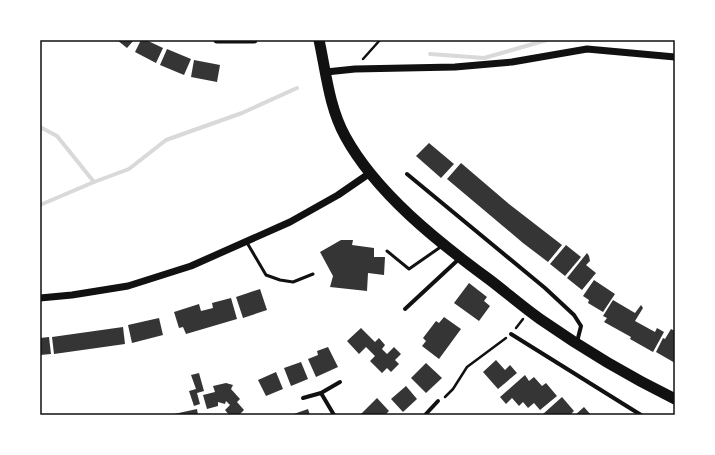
<svg xmlns="http://www.w3.org/2000/svg" width="715" height="455" font-family="Manrope,sans-serif">
  <style>
    .lines { fill: none; stroke-linecap: round; stroke-linejoin: round }
    .stream { stroke: #d9d9d9; stroke-width: 4 }
    .building { fill: #353535 }
    .path { stroke: #111; stroke-width: 2.5 }
    .service { stroke: #111; stroke-width: 3 }
    .minor { stroke: #111; stroke-width: 4 }
    .tertiary { stroke: #111; stroke-width: 7 }
    .trunk { stroke: #111; stroke-width: 11 }
    .neatline { fill: none; stroke: #111; stroke-width: 1.5 }
  </style>
  <rect width="100%" height="100%" fill="#fff"/>
  <g class="lines">
    <g class="stream">
      <path d="M430,54L484,58L547,40"/>
      <path d="M40,127L57,136L94,182L129,169L166,140L242,113L297,88"/>
      <path d="M40,205L94,182"/>
    </g>
  </g>
  <g class="building">
    <path d="M117,40H134L127,48Z"/>
    <path d="M141,40H146L163,48L156,63L135,52Z"/>
    <path d="M167,49L191,59L184,75L160,65Z"/>
    <path d="M194,60L220,65L217,82L191,77Z"/>
    <path d="M429,143L454,164L441,178L416,156Z"/>
    <path d="M461,163L509,204L562,245L548,262L523,243L447,179Z"/>
    <path d="M341,240H353L352,245L374,248V257H385L384,275L368,273L367,291L330,287L333,276L320,252Z"/>
    <path d="M566,245L581,257L565,276L550,264Z"/>
    <path d="M587,253L589,256L590,261L586,265L596,273L582,290L567,278Z"/>
    <path d="M594,280L615,294L603,312L588,303L589,300L583,296Z"/>
    <path d="M469,283L487,297L484,301L490,306L479,321L454,303Z"/>
    <path d="M260,289L267,310L243,318L236,297Z"/>
    <path d="M231,298L237,319L186,334L183,327L179,328L174,312L199,304L201,311L213,308L212,303Z"/>
    <path d="M613,300L635,313L641,305L643,308L635,321L655,332L657,328L664,332L653,352L630,339L631,337L604,322L607,318L603,316Z"/>
    <path d="M444,317L461,329L439,359L422,346L426,341L423,338L436,321L439,323Z"/>
    <path d="M159,318L163,335L132,343L128,325Z"/>
    <path d="M123,327L125,344L54,354L52,337Z"/>
    <path d="M361,328L375,342L379,338L385,345L382,349L387,354L394,347L401,354L395,360L399,364L391,372L387,368L382,373L370,361L375,356L366,347L359,354L347,341Z"/>
    <path d="M671,329L675,331V363L656,352L663,338L665,339Z"/>
    <path d="M49,337L51,354L40,355V338Z"/>
    <path d="M328,347L338,367L316,377L308,359L318,355L317,351Z"/>
    <path d="M496,360L505,370L510,365L517,373L498,389L483,372Z"/>
    <path d="M301,362L308,379L291,386L284,368Z"/>
    <path d="M426,363L442,378L426,393L411,378Z"/>
    <path d="M276,372L283,389L266,396L258,380Z"/>
    <path d="M199,373L204,391L197,393L200,404L194,406L189,391L196,389L191,375Z"/>
    <path d="M525,375L529,381L534,377L542,386L546,383L557,396L540,410L534,403L528,408L523,402L519,406L512,398L506,404L500,397Z"/>
    <path d="M226,383L233,385L231,389L240,399L237,402L244,410L239,415H229L225,410L230,405L226,401L225,404L218,402V406L207,409L203,395L215,392L213,386Z"/>
    <path d="M406,386L417,399L403,412L391,399Z"/>
    <path d="M562,397L574,411L570,415H544L543,414Z"/>
    <path d="M377,398L389,411L385,415H360Z"/>
    <path d="M584,407L591,415H575Z"/>
    <path d="M197,409L198,415H174V414Z"/>
    <path d="M308,409L310,415H291Z"/>
  </g>
  <g class="lines">
    <g class="path">
      <path d="M363,59L380,40"/>
      <path d="M516,328L523,319"/>
      <path d="M445,397L453,389L467,367L506,338"/>
    </g>
    <g class="service">
      <path d="M246,241L266,275L280,280L293,282L313,274"/>
      <path d="M387,251L409,269L442,246"/>
    </g>
    <g class="minor">
      <path d="M407,174L545,288L574,315L581,326L577,342"/>
      <path d="M405,309L460,258"/>
      <path d="M511,334L641,415"/>
      <path d="M321,393L334,415"/>
      <path d="M303,398L321,393L340,382"/>
      <path d="M425,415L438,401"/>
    </g>
    <g class="tertiary">
      <path d="M217,40H254"/>
      <path d="M326,72L355,69L455,67L512,62L587,49L675,57"/>
      <path d="M40,298L72,295L128,286L191,266L290,222L338,195L370,173"/>
    </g>
    <path class="trunk" d="M319,40C326,72 329,107 345,136C376,193 438,242 490,280C507,293 523,307 540,319C583,349 628,376 675,399"/>
  </g>
  <rect width="715" height="455" fill="none" stroke="#ffffff" stroke-width="82"/>
  <rect x="41" y="41" width="633" height="373" class="neatline"/>
</svg>
